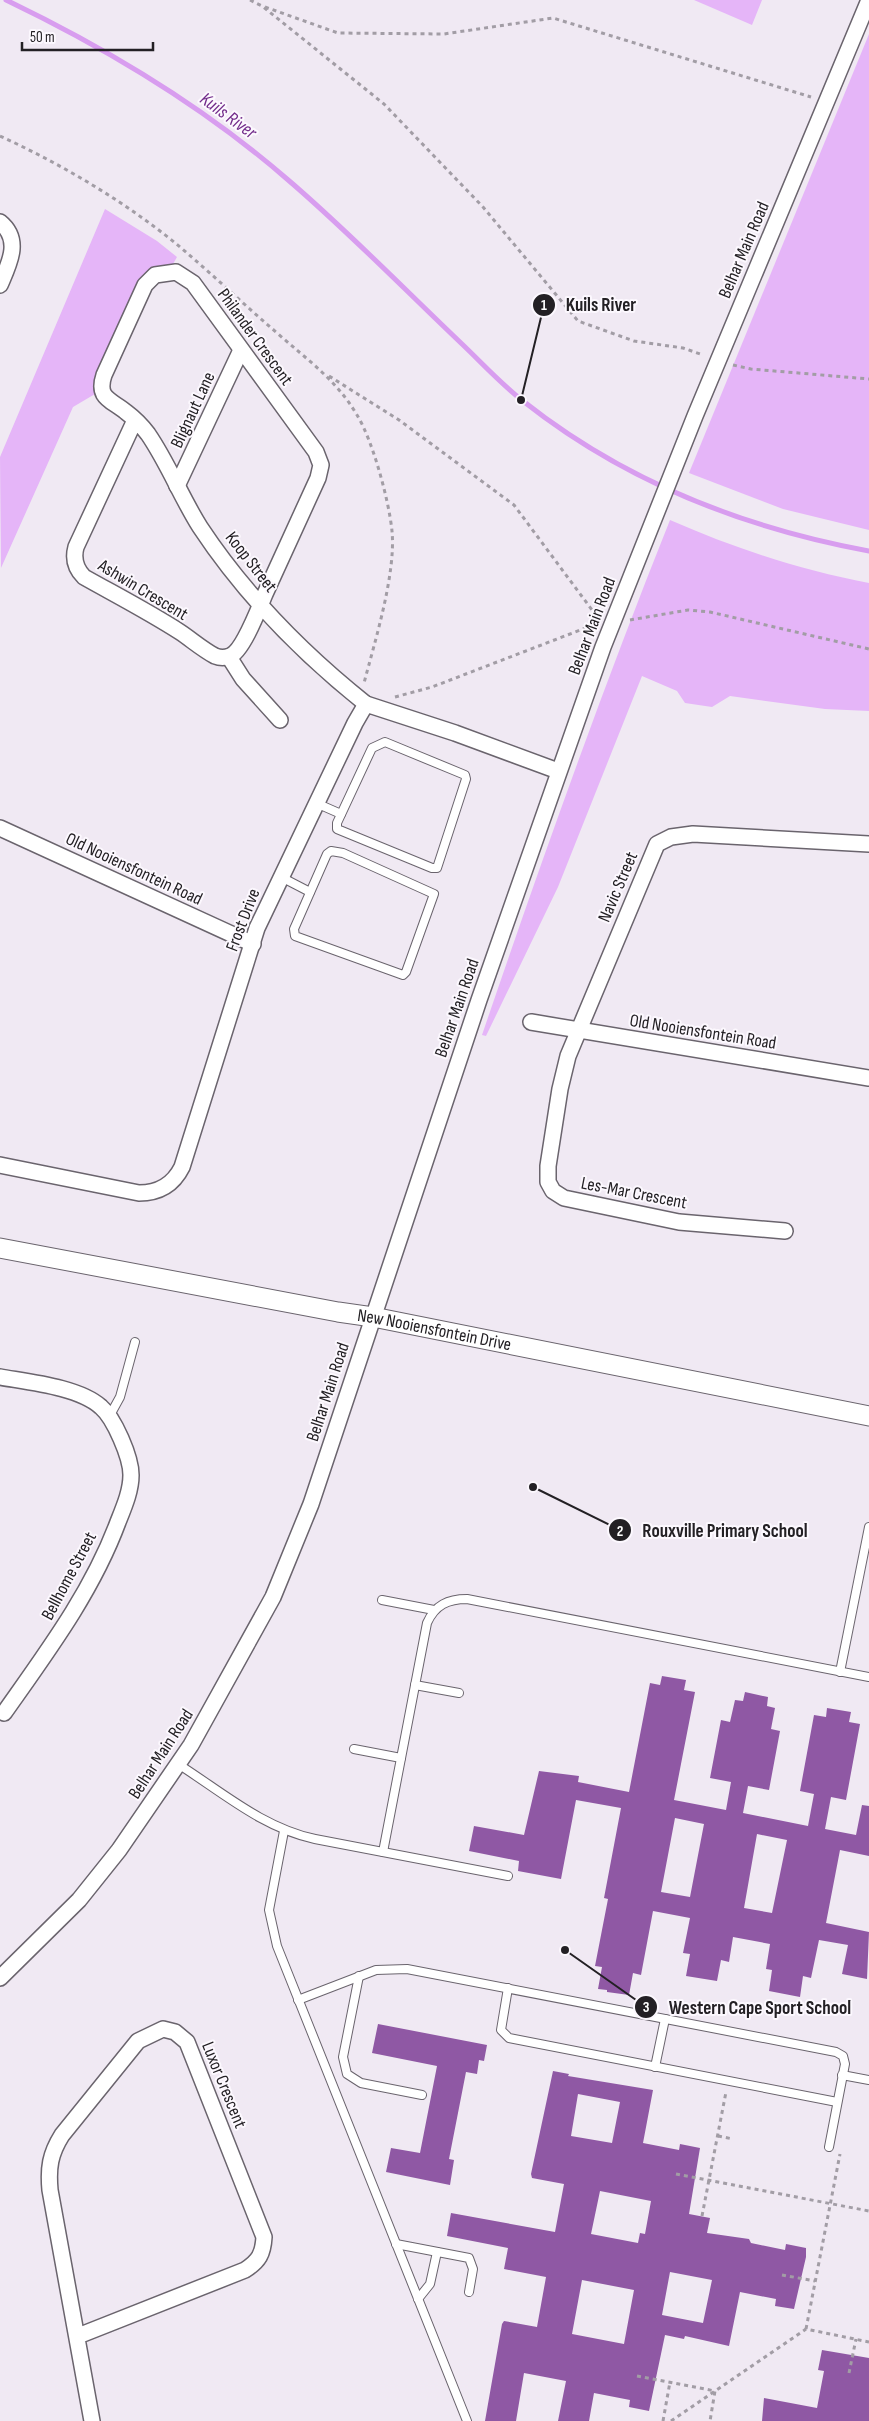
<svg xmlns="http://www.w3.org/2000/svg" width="869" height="2421" font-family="'Sofia Sans Condensed',sans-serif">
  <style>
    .green { fill: #e5b5f8 }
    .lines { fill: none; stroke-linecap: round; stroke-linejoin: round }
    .stream { stroke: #d89def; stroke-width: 5 }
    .building { fill: #8f58a4; fill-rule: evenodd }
    .service-casing { stroke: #6a646d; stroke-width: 10 }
    .minor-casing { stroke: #6a646d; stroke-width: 18 }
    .tertiary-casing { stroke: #6a646d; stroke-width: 21 }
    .path { stroke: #a29da5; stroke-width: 3; stroke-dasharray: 4 4; stroke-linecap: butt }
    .service { stroke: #fff; stroke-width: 8 }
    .minor { stroke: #fff; stroke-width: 15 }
    .tertiary { stroke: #fff; stroke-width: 19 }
    .labels { text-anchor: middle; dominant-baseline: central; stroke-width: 4; stroke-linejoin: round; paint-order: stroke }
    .street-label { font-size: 18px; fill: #232024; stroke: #fcf8fe }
    .water-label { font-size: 19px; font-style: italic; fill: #732d8b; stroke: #fcf8fe }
    .leader { fill: none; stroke: #232024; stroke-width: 2 }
    .callout-dot { fill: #232024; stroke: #fcf8fe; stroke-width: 2 }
    .mark-label { font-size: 15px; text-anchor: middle; font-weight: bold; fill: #fff }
    .callout-label { font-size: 19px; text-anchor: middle; font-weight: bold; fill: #232024; stroke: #fcf8fe; stroke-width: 4; stroke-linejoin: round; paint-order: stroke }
  </style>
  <rect width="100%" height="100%" fill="#f0e9f3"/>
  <g class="green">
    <path d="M694,0H762L752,25Z"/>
    <path d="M869,34V530L783,509L689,473Z"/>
    <path d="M105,209L157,241L177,257L173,264L153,268L138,282L97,371L95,394L73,407L1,568L0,457Z"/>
    <path d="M670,520C734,548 800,570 869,583V711L825,709L730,696L712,707L685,703L677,691L642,676L558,887L486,1036L482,1035C541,862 602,690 670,520Z"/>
  </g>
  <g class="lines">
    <path class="stream" d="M6,0C106,48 203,106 287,179C348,231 404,289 462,344C482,363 501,384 523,401C624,481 744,528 869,551"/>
  </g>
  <g class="building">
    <path d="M662,1676L686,1680L684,1690L695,1692L674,1800L726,1810L731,1782L710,1778L721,1720L730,1722L735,1700L743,1701L745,1692L768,1697L767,1706L775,1708L771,1729L780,1731L769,1790L748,1786L743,1813L808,1826L814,1794L800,1791L814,1715L826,1717L827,1708L851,1712L849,1722L860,1724L846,1800L831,1797L825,1829L856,1835L862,1805L869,1806V1856L840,1850L826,1923L869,1932L867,1979L842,1974L848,1945L819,1940L811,1978L803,1976L800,1997L769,1991L772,1970L766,1969L770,1944L733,1937L729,1962L721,1960L717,1981L686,1976L690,1954L683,1953L690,1918L653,1911L641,1975L633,1973L629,1995L607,1992V1990L598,1989L602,1967L595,1966L608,1899L604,1898L621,1808L576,1800L561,1879L518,1871L519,1861L469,1851L474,1826L524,1835L539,1771L579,1776L578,1782L629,1792L650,1683L660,1685ZM675,1818L704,1824L690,1897L661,1892ZM757,1834L787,1840L772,1913L744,1908Z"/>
    <path d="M378,2024L487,2045L484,2061L479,2060L477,2074L466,2072L449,2159L454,2160L450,2185L386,2172L391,2148L420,2153L437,2066L372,2053Z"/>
    <path d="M553,2071L569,2074L568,2076L653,2090L643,2143L679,2150L680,2144L700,2148L689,2214L710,2218L707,2233L749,2239L751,2243L785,2250L786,2244L806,2248V2257L794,2309L775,2306L776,2299L740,2292L729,2346L685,2336L684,2339L665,2335L649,2411L629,2407L630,2400L594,2393L589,2421H558L566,2381L524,2373L516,2421H485L502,2324L504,2321L537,2327L546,2277L504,2269L508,2248L447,2236L451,2213L555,2232L564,2184L532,2178L531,2174ZM578,2094L620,2102L612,2143L571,2136ZM600,2191L651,2201L645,2234L640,2233L638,2243L591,2234ZM670,2272L712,2280L703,2323L662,2315ZM582,2280L634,2290L624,2344L572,2334Z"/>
    <path d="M822,2350L869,2358V2421H762L764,2398L817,2408L824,2371L818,2370Z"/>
  </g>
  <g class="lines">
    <g class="service-casing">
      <g id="service">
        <path d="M385,742L465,775L466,779L437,868H432L337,829V823L372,748Z"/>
        <path d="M316,803L341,814"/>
        <path d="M331,851L343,853L434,894L406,972L403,975L295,936L294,929L327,854Z"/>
        <path d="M281,877L310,892"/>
        <path d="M109,1417L120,1397L135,1342"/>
        <path d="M382,1600L434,1610"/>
        <path d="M840,1672L869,1527"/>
        <path d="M415,1685L459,1693"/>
        <path d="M354,1749L401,1758"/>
        <path d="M178,1764C222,1792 263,1828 315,1839L508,1876"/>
        <path d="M284,1831L269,1910L277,1946L467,2421"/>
        <path d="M383,1852L427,1623C435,1605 448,1599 467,1599L869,1677"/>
        <path d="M359,1976L343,2057L347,2074L361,2083L422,2095"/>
        <path d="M508,1988L501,2030L509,2038L837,2102"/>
        <path d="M298,2000L376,1970L407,1969L836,2052L843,2056L845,2064L829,2147"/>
        <path d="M655,2067L665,2019"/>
        <path d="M842,2075L869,2080"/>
        <path d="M396,2244L469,2258L473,2269L469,2292"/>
        <path d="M418,2299L430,2284L437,2252"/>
      </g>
    </g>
    <g class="minor-casing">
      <g id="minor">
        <path d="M0,222C22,240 9,264 0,285"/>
        <path d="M135,420L76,547C73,558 75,568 84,577C116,595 149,612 180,632C192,640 202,649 215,656C220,658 225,658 230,656C243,651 259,608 265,594L318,478L321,465L316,452L193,283L176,272L155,275L145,285L104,375C96,399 112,400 126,412C134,418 142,426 148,434C168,463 181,497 200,527C245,595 302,653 366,704"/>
        <path d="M177,486L241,350"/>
        <path d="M229,657L243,679L280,720"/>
        <path d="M0,828L253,944"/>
        <path d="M531,1022L869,1078"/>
        <path d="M0,1165L139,1193C159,1193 173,1185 182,1167L257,928L355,723L366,704L455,733L558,771"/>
        <path d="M785,1231L679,1222L564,1198L553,1191L548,1182V1166L560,1089L568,1056L657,844L671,837L693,834L869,844"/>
        <path d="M0,1377C28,1382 79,1387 101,1407C114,1418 131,1457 131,1475C131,1491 124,1507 118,1522C92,1592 47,1652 4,1713"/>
        <path d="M0,1978L79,1900L119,1850L191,1745L273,1597L311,1504L479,1000L603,647L695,416L869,0"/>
        <path d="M78,2336L245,2270C259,2261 263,2254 264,2237L187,2042L175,2032L163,2029L138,2041L62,2135C50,2154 48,2168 50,2190L92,2421"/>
      </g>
    </g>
    <g class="tertiary-casing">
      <g id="tertiary">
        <path id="s1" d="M0,1248L338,1312L373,1317L869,1416"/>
      </g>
    </g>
    <g class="path">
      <path d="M250,0L262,6L384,104L483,207L578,321L634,341L683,348L703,355"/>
      <path d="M265,7L338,33L444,34L553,18L811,97"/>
      <path d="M0,136C61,164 122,200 174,242C209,271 242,303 276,332C307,360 335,378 357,415C373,441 389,501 392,531C396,574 375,641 364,683"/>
      <path d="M733,365L751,369L869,379"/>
      <path d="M329,376L399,420L514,505L598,618"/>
      <path d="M630,620L688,610L710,612L869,649"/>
      <path d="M395,697L432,687L596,624"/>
      <path d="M718,2136L733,2139"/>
      <path d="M676,2174L869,2211"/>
      <path d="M702,2216L726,2092"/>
      <path d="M782,2275L815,2281"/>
      <path d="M806,2329L840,2154"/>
      <path d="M849,2373L856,2339"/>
      <path d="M637,2376L715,2391L710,2421"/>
      <path d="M663,2421L670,2382"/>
      <path d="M671,2421L806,2329L869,2342"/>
    </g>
    <use href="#service" class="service"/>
    <use href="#minor" class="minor"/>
    <use href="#tertiary" class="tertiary"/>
  </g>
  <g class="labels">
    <g class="street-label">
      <text transform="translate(744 250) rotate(-67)">Belhar Main Road</text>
      <text transform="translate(255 337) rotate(54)">Philander Crescent</text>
      <text transform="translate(193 410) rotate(-65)">Blignaut Lane</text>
      <text transform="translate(251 562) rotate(52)">Koop Street</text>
      <text transform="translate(143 590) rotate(31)">Ashwin Crescent</text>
      <text transform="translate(592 626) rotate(-69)">Belhar Main Road</text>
      <text transform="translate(134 869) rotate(25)">Old Nooiensfontein Road</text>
      <text transform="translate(618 887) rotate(-67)">Navic Street</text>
      <text transform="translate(243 920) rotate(-69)">Frost Drive</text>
      <text transform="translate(457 1008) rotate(-71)">Belhar Main Road</text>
      <text transform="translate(703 1032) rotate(9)">Old Nooiensfontein Road</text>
      <text transform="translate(634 1193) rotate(11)">Les-Mar Crescent</text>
      <text stroke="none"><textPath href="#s1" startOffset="442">New Nooiensfontein Drive</textPath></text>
      <text transform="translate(328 1392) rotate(-72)">Belhar Main Road</text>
      <text transform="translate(69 1576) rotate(-62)">Bellhome Street</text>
      <text transform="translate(161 1754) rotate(-57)">Belhar Main Road</text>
      <text transform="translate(224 2085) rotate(68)">Luxor Crescent</text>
    </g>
    <g class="water-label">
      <text transform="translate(228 116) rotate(36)">Kuils River</text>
    </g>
  </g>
  <path class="leader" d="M521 400L544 305M533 1487L620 1530M565 1950L646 2007"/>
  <g class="callout-dot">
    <circle cx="521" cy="400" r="5"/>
    <circle cx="533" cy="1487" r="5"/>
    <circle cx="565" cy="1950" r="5"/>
    <circle cx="544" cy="305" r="12"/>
    <circle cx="620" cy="1530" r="12"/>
    <circle cx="646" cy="2007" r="12"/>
  </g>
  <g class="mark-label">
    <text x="544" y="310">1</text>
    <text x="620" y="1536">2</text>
    <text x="646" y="2012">3</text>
  </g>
  <g class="callout-label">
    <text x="601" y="311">Kuils River</text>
    <text x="725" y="1537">Rouxville Primary School</text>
    <text x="760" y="2014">Western Cape Sport School</text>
  </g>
  <path d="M22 42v8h131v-8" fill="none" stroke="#232024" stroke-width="2.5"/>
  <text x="30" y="42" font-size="15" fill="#232024" stroke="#fcf8fe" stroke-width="4" paint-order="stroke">50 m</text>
</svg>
